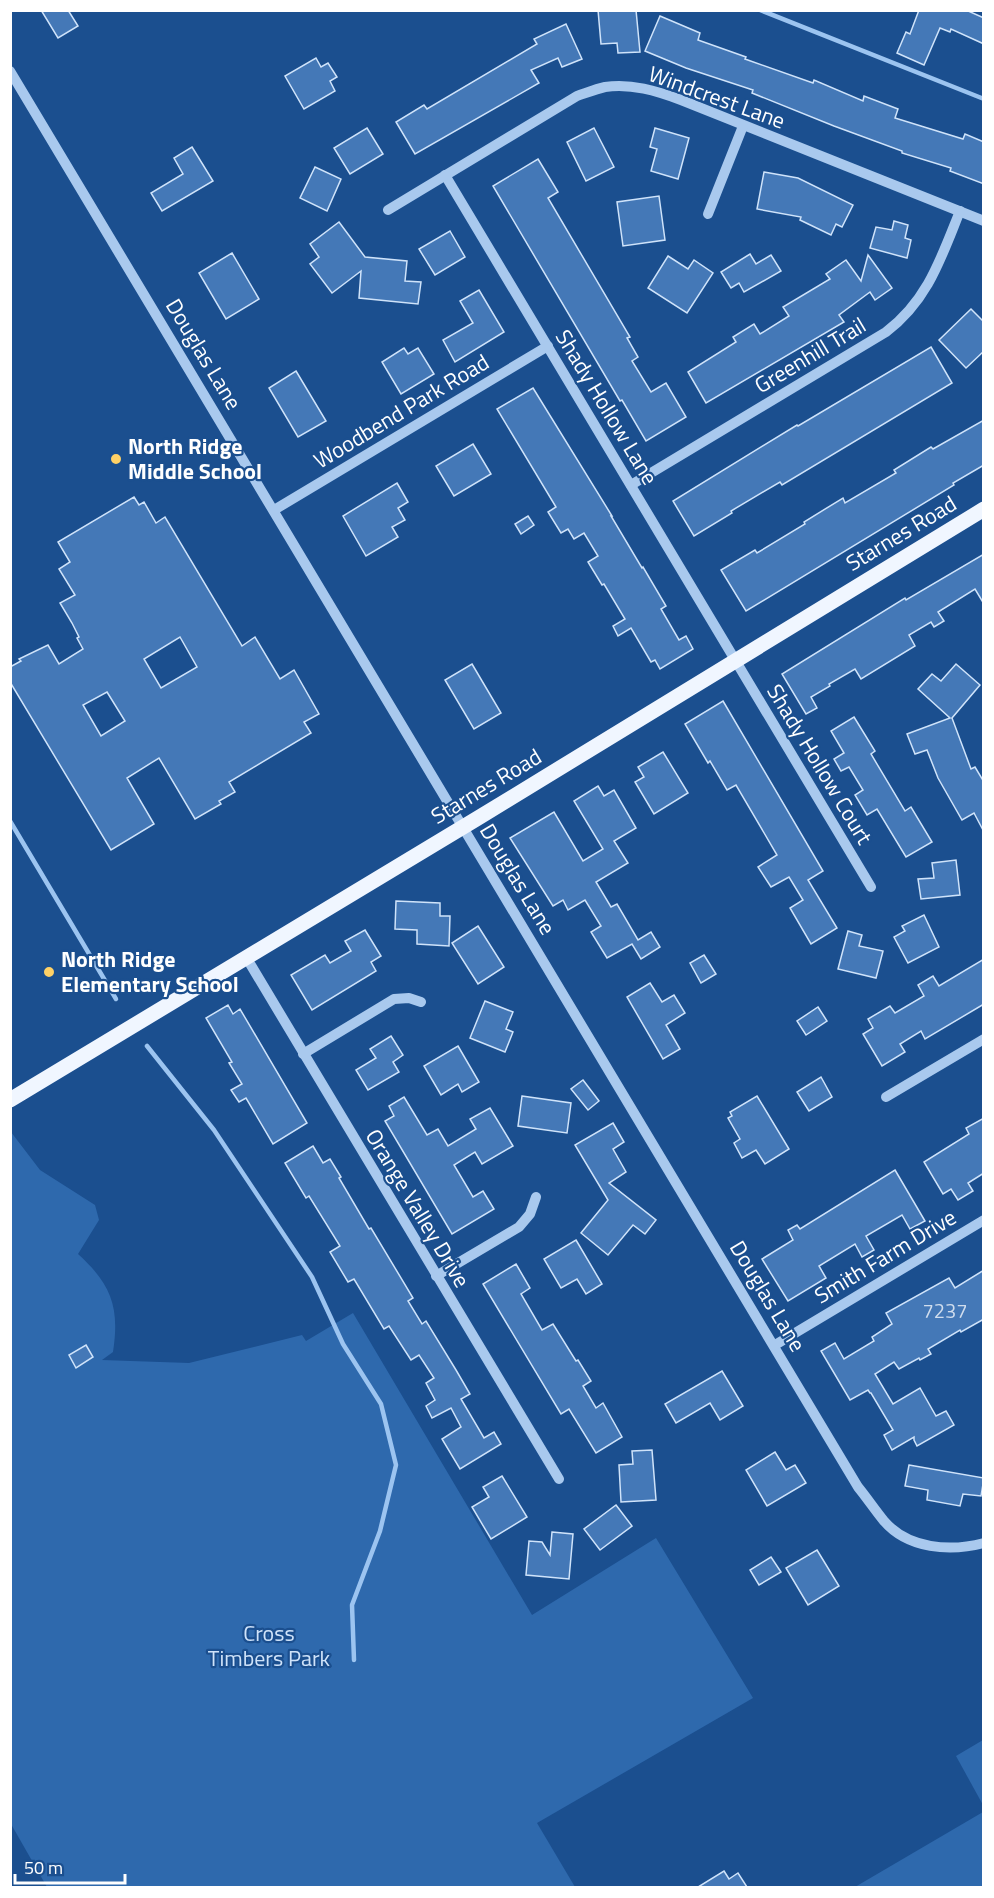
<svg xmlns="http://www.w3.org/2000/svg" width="994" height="1898" font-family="'Titillium Web',sans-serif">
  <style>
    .green { fill: #2e69ad }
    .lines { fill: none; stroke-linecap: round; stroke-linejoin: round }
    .stream { stroke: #9cc4f0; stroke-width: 4.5 }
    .building { fill: #4478b7; stroke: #cfe3fa; stroke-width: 1.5; fill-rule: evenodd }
    .minor { stroke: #a9c9ee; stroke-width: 10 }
    .major { stroke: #f0f6ff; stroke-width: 15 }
    .poi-dot { fill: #ffd166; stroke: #1b4f8f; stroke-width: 2 }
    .labels { text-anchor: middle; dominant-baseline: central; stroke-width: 4.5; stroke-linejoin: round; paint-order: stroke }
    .number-label { font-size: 20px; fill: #d0dded }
    .street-label { font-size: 22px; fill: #fff; stroke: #1b4f8f }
    .poi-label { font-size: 22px; font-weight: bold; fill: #fff; stroke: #1b4f8f; text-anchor: start }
    .park-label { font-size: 22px; fill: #cfe3fa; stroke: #1b4f8f }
  </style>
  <rect width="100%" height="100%" fill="#1b4f8f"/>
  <g class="green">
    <path d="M11,1132L40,1170L95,1205L99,1220L78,1254C111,1284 120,1307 113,1352L102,1360L189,1363L302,1335L306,1341L353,1313L532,1615L656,1538L753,1698L537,1823L575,1887H47L11,1824Z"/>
    <path d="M983,1740V1805L956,1756Z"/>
    <path d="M983,1812V1887H855Z"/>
  </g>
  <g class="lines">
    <g class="stream">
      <path d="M760,10L984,99"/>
      <path d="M10,821L116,999"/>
      <path d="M147,1046L214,1130L312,1277L343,1344L381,1404L396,1465L380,1531L352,1605L354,1660"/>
    </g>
  </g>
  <g class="building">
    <path d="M41,10H68L78,26L58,38Z"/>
    <path d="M598,10H636L640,52L618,53L617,43L601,44Z"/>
    <path d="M919,10H966L984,18V44L951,29L950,32L940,28L924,65L897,53L906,32L910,34Z"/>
    <path d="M660,16L700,33L698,40L746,57L745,59L813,83L814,80L863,101L864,96L898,109L895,118L963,139L965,134L984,142V184L950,171L951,168L902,153V151L834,126L752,93L753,90L686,68L645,51Z"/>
    <path d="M566,24L582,59L562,67L558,58L531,70L539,83L415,154L396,122L424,105L427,109L537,44L534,39Z"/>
    <path d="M316,58L321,67L328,63L337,77L330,81L335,91L304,109L285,76Z"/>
    <path d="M367,128L383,154L350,174L334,148Z"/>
    <path d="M594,128L614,167L586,181L567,142Z"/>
    <path d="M655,128L689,138L678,179L651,171L657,149L650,147Z"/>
    <path d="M192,147L213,181L162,211L151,193L183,174L174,158Z"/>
    <path d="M538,159L558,192L548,198L630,337L627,338L638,357L632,361L651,392L666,383L686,417L646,441L622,400L620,401L493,186Z"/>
    <path d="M315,167L341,179L327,211L300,198Z"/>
    <path d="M764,172L798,178L853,205L842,227L836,224L831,235L800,220L801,217L757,209Z"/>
    <path d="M659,196L665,240L623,246L617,202Z"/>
    <path d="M894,221L908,225L905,238L911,240L907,258L870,248L876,227L892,230Z"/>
    <path d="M339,222L365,257L407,261L405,281L421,282L418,304L359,298L361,271L332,293L310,264L319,257L310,244Z"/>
    <path d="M450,231L465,257L435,275L419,249Z"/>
    <path d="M232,253L259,299L226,319L199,273Z"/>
    <path d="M750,254L756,264L771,255L781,271L744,292L739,283L731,288L721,272Z"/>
    <path d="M868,255L892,288L875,300L870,292L839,315L844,322L706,403L688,372L736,342L733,337L754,324L760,334L789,316L783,307L830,279L826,274L846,260L861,281Z"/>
    <path d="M668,256L688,269L694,260L713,273L687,313L648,288Z"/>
    <path d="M479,290L504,332L455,362L443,340L473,323L460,301Z"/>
    <path d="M971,309L984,322V351L966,368L939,340Z"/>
    <path d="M931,347L952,383L782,485L780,482L731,511L732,513L694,536L673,501L797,425L798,426Z"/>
    <path d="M404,348L408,354L418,348L434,374L401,394L382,362Z"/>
    <path d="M296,371L326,421L298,437L269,388Z"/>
    <path d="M533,388L612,516H611L642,568L643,567L666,606L661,609L679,640L686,636L693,649L660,669L655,660L651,662L631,628L618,636L613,626L625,619L604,584L602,585L588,562L598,556L584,533L574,539L568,529L561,533L548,512L556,507L497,409Z"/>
    <path d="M984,420V465L953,483L954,485L746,611L721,570L755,550L757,553L805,524L804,522L843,498L845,503L896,473L894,470L931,447L933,449Z"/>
    <path d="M473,444L491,474L454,496L436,466Z"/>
    <path d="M397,483L408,502L398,508L405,520L392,527L398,537L366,556L343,516Z"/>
    <path d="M134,497L139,505L144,502L156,523L165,517L242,646L255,637L280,679L294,670L319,714L304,722L311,733L229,782L235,792L219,801L221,804L195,819L159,758L127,778L154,824L111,850L10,682V667L21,661L19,659L48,645L59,664L83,649L77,638L79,637L72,623L60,603L75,595L59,569L70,562L58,542ZM180,637L197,667L161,688L144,659ZM107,692L125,721L101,736L83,705Z"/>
    <path d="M528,516L534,525L521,534L515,524Z"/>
    <path d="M984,554V604L975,589L938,612L944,621L934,627L931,622L909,635L915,646L861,679L855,669L829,684L830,686L811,697L817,708L806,714L782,674L905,598L906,600Z"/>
    <path d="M472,664L501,713L474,729L445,680Z"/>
    <path d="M956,664L980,685L952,718L971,769L975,767L984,782V832L974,813L962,820L938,778L927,750L915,754L907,734L950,718L918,689L932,674L941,681Z"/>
    <path d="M723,701L823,871L808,880L837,928L811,944L790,908L803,900L789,877L771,887L758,867L777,855L736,785L727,790L710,761L708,763L685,724Z"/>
    <path d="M854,717L875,751L871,754L905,811L911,807L932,842L906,857L877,809L867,815L855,795L863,790L849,767L841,771L834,759L844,753L831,731Z"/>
    <path d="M663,752L688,793L654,814L635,782L644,777L638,767Z"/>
    <path d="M598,786L604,796L614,790L636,828L614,841L628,863L596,882L611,907L617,904L638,940L651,932L660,947L641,959L632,944L607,958L591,932L601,926L585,900L568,910L563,900L553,906L510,838L554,812L583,861L603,849L574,801Z"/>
    <path d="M956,860L960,895L921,899L918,879L934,878L932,863Z"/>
    <path d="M396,901L440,903V916H450L449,946L417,944V930L395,929Z"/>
    <path d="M924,915L939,947L908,963L894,937L905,931L902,926Z"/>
    <path d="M478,926L504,967L478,984L452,943Z"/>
    <path d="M365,930L381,956L371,962L376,971L312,1010L291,975L325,955L330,963L351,951L345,941Z"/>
    <path d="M848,931L862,935L859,946L883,951L876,978L838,969Z"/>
    <path d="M704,955L716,974L701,983L690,963Z"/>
    <path d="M984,959V1004L925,1039L921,1031L900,1044L905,1052L882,1066L863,1034L873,1028L868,1019L890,1006L895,1013L924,996L918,985L933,976L939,986Z"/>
    <path d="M650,983L662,1002L674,995L685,1013L666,1025L680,1049L663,1059L627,997Z"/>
    <path d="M485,1001L513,1012L506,1029L513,1032L505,1052L470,1038Z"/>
    <path d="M228,1005L233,1014L240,1009L307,1123L273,1144L246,1098L239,1102L231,1090L242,1084L229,1063L232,1062L206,1018Z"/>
    <path d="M818,1007L827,1021L806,1035L797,1021Z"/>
    <path d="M391,1036L403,1055L393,1062L399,1072L368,1090L356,1070L376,1058L370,1049Z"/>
    <path d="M458,1046L479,1082L462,1092L458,1084L441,1095L424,1066Z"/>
    <path d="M821,1077L832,1097L809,1111L797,1092Z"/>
    <path d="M583,1080L599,1101L588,1110L571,1089Z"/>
    <path d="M522,1096L571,1103L567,1133L518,1126Z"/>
    <path d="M757,1096L789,1149L765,1164L756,1150L742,1158L734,1143L740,1139L728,1118L732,1116L730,1112Z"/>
    <path d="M404,1097L427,1135L438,1129L448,1146L476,1129L470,1119L490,1108L513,1146L482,1164L475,1152L454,1165L473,1197L483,1191L494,1209L452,1234L385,1121L394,1116L389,1106Z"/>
    <path d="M984,1118V1173L968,1183L973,1191L958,1200L951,1189L943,1194L924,1162L969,1134L966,1128Z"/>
    <path d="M613,1123L624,1142L613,1149L626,1172L609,1183L656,1220L645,1234L633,1225L608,1255L581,1233L608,1200L575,1145Z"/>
    <path d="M313,1146L323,1163L330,1159L341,1177L339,1178L369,1229L371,1228L413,1298L408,1301L422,1324L426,1321L456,1370L470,1394L461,1399L484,1438L494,1432L501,1444L460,1469L442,1439L461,1427L451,1408L432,1418L426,1406L435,1400L426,1383L434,1378L419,1355L411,1360L389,1326L384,1329L354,1279L348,1282L330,1252L340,1246L309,1196L306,1198L285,1163Z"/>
    <path d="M895,1170L925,1221L910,1229L902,1215L866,1236L874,1250L862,1257L855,1244L819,1266L826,1278L788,1301L762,1259L793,1240L788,1230L797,1225L800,1229Z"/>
    <path d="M576,1240L602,1284L586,1294L577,1279L561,1288L544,1259Z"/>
    <path d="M516,1264L530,1288L521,1294L542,1330L553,1324L576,1361L578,1360L591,1381L583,1386L596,1408L603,1403L622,1437L596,1453L569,1409L561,1414L483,1284Z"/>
    <path d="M984,1270V1319L961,1332L960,1330L928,1349L931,1354L920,1360L919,1358L899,1369L894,1362L875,1374L893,1404L920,1388L936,1416L946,1411L954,1425L917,1446L914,1440V1437L892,1450L884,1435L893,1430L871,1393H870L868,1390L850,1400L821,1351L835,1343L844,1359L874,1341L872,1337L892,1324L886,1313L949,1278L955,1288Z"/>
    <path d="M86,1345L93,1357L76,1368L69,1355Z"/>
    <path d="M722,1371L743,1406L720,1420L710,1403L676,1423L665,1404Z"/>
    <path d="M652,1450L656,1500L621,1502L619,1465L633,1464L632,1451Z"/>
    <path d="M775,1452L786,1470L795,1465L806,1483L767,1506L746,1470Z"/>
    <path d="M909,1465L984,1478L981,1496L963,1494L960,1506L927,1500L928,1490L905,1486Z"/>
    <path d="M502,1476L527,1517L491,1539L472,1507L489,1497L483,1487Z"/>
    <path d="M616,1505L632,1526L600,1550L584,1529Z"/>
    <path d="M552,1532L573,1534L569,1579L526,1575L529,1541L542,1542L550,1555Z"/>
    <path d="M817,1550L839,1586L808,1605L786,1568Z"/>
    <path d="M771,1557L781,1572L759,1585L750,1570Z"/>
    <path d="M724,1871L729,1879L738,1873L747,1887H698Z"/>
  </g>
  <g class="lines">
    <g class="minor">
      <path d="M10,71L858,1487C867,1498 875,1510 884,1521C908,1549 950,1552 984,1543"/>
      <path d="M445,175L871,887"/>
      <path d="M388,210L577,96C586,93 596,89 605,87C631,83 657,91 681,100L984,221"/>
      <path d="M708,214L743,126"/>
      <path d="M631,485L886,332C928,300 941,258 960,211"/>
      <path d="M274,510L548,346"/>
      <path d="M246,957L559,1479"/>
      <path d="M303,1054L394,999L409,998L421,1002"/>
      <path d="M886,1097L984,1039"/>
      <path d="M436,1276L519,1227L530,1214L536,1197"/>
      <path d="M775,1345L984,1220"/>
    </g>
    <path class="major" d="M10,1100L478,818L984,509"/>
  </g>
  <g class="poi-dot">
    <circle cx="116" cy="459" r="6"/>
    <circle cx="49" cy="972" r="6"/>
  </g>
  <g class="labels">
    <g class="number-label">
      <text x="945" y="1310">7237</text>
    </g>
    <g class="street-label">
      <text transform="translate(717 97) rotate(20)">Windcrest Lane</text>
      <text transform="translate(204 354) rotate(59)">Douglas Lane</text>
      <text transform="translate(810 355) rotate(-31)">Greenhill Trail</text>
      <text transform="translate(607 407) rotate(59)">Shady Hollow Lane</text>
      <text transform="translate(401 411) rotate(-31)">Woodbend Park Road</text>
      <text transform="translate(901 533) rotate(-31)">Starnes Road</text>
      <text transform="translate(820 764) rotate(59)">Shady Hollow Court</text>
      <text transform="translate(486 786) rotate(-31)">Starnes Road</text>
      <text transform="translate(518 879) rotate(59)">Douglas Lane</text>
      <text transform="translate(418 1208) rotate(59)">Orange Valley Drive</text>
      <text transform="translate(885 1256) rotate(-31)">Smith Farm Drive</text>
      <text transform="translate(768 1296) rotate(59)">Douglas Lane</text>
    </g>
    <g class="poi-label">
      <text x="128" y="446">North Ridge<tspan x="128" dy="25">Middle School</tspan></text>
      <text x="61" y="959">North Ridge<tspan x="61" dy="25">Elementary School</tspan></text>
    </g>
    <g class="park-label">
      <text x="269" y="1633">Cross<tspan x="269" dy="25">Timbers Park</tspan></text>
    </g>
  </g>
  <rect width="994" height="1898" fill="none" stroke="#ffffff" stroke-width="24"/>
  <path d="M15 1874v9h110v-9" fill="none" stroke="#ffffff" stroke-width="3"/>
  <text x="24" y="1874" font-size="18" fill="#ffffff" stroke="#1b4f8f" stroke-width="4.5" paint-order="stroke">50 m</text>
</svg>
